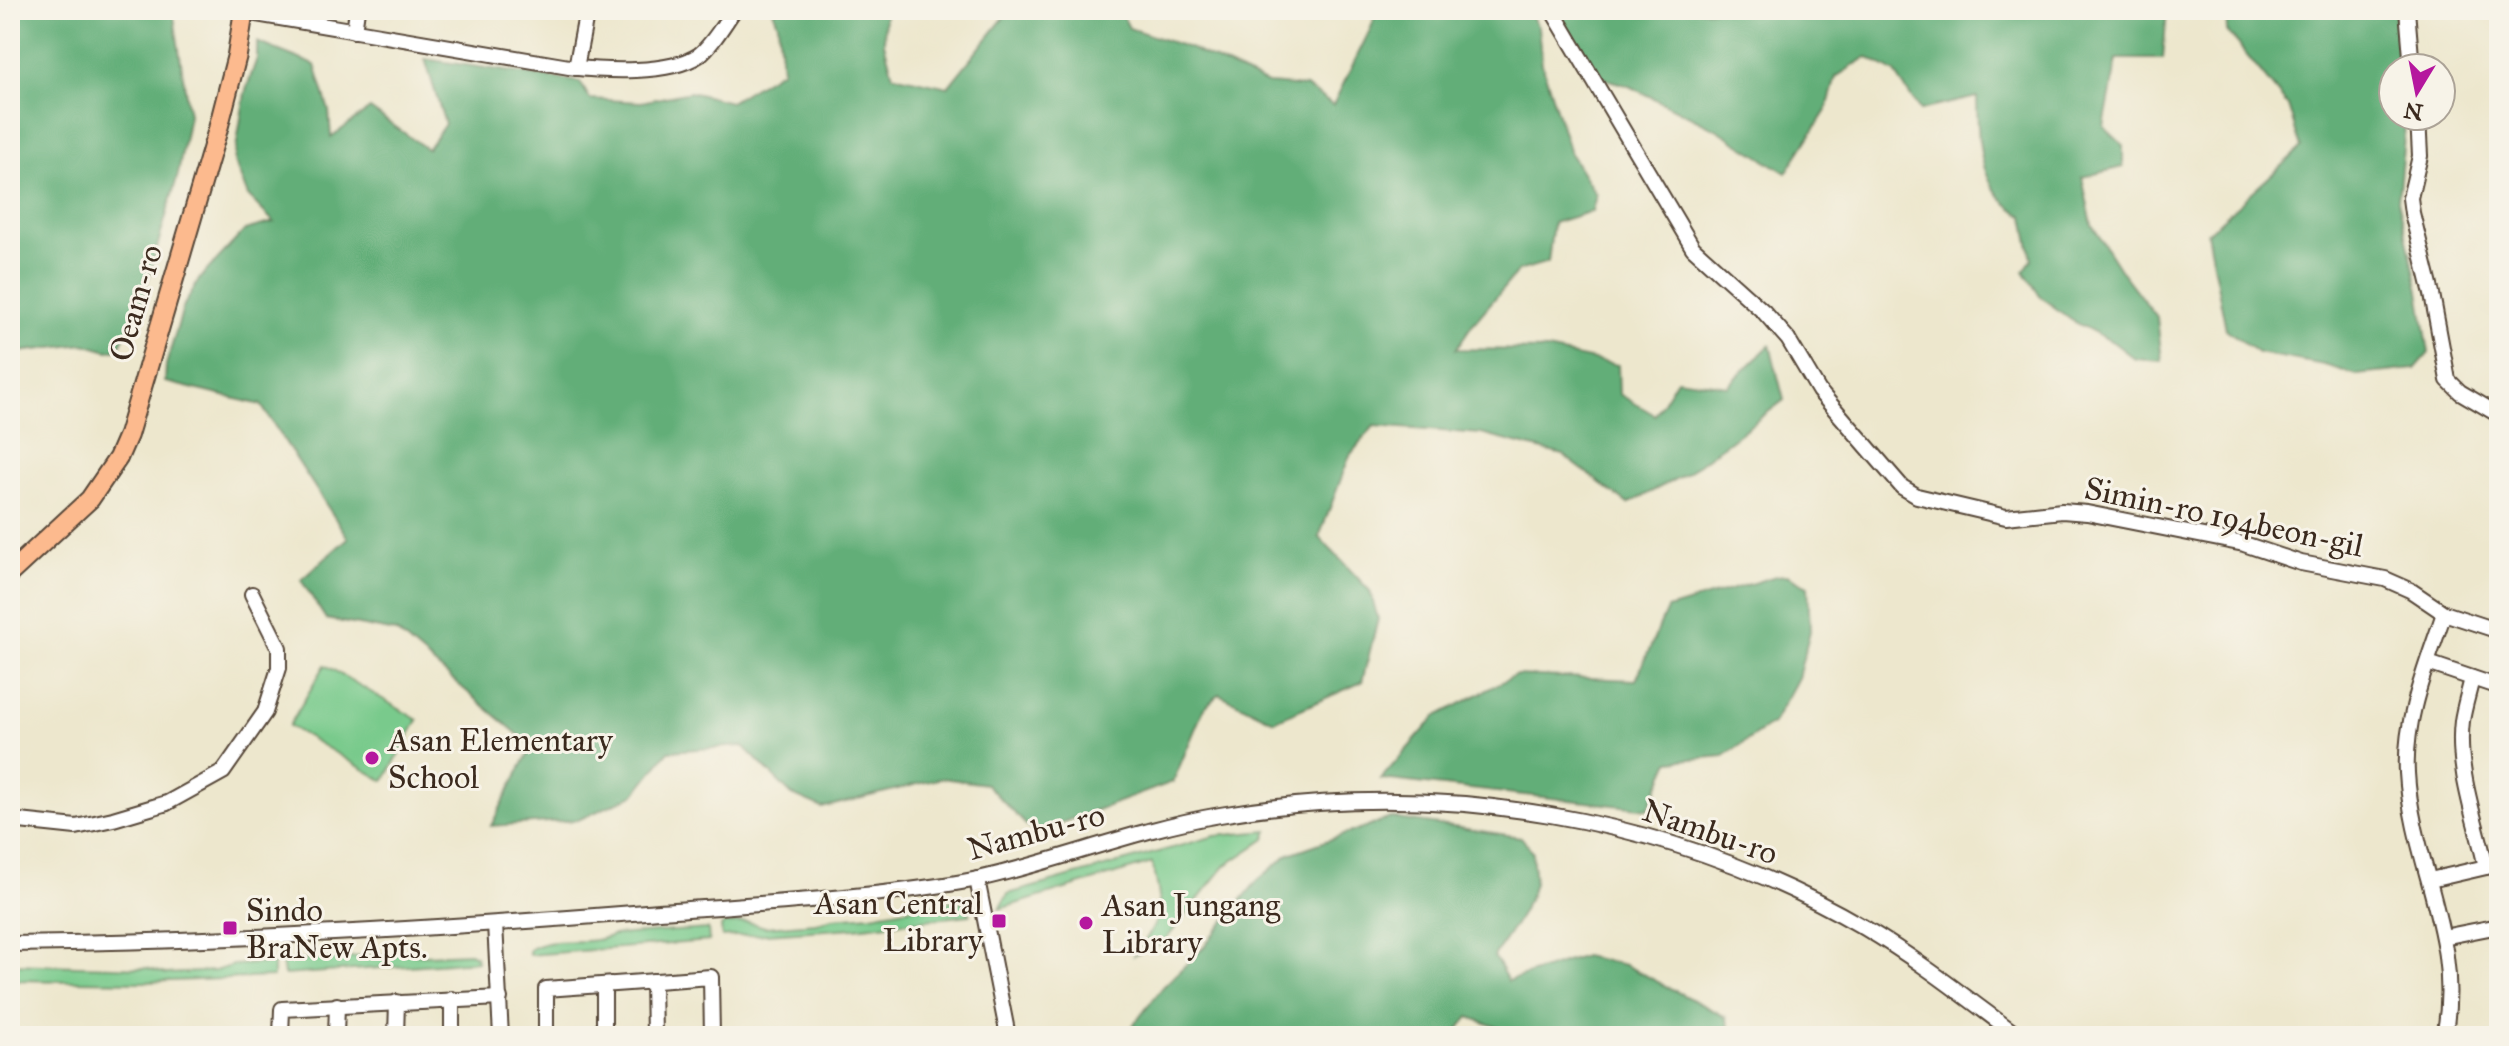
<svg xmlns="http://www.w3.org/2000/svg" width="2509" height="1046" font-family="'IM FELL Great Primer',serif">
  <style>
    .green { fill: #79ca8c; stroke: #5a7a55; stroke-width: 2 }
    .forest { fill: #62ae78; stroke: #4e6c4b; stroke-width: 2 }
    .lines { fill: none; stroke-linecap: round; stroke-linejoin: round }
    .minor-casing { stroke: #564638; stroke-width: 18 }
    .major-casing { stroke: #564638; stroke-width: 22 }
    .minor { stroke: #fff; stroke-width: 14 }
    .major { stroke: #fcba8e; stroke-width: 18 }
    .poi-dot { fill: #b5179e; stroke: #f7f3e8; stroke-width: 3 }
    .labels { text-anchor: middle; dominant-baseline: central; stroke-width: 6; stroke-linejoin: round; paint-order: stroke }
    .street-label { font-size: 32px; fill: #3b2a1e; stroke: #f7f3e8 }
    .poi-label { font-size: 32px; fill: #3b2a1e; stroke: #f7f3e8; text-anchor: start }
  </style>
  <rect width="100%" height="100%" fill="#f7f3e8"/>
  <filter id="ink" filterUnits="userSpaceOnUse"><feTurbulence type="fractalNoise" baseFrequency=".0125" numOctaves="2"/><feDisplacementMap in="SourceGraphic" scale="16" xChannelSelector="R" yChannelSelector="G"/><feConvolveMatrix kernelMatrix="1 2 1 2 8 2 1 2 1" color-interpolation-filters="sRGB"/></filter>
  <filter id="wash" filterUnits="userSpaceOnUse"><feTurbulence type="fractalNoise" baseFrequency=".006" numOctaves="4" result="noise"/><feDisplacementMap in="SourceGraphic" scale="32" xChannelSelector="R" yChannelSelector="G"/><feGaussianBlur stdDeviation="1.8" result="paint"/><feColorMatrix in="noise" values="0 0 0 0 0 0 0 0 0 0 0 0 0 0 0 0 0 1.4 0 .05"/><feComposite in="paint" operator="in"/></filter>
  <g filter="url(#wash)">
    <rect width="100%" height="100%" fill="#ede7cd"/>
    <g class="green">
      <path d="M325,665L418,720L384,781L289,726Z"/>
      <path d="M1268,831L1265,839L1225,866L1167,938L1158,945L1135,955C1163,917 1164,909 1152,863L999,909L1008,894L1215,836Z"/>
      <path d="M957,900L968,905L970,915L854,928L722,937L721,927L724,924L748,922L765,927L816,923L832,918L871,915Z"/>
      <path d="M708,929L709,941L529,955V950C551,935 587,947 613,935Z"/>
      <path d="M410,953L425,955L470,953L476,956L477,961L284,975L282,962Z"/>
      <path d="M273,963V977L144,982L10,980V964L147,968L166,974L215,971L234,965Z"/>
    </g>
    <g class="forest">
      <path d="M10,10H173L189,115L178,174L141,304L118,349L108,351L84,344L10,353Z"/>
      <path d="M773,10H885L884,43L893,75L948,87L1010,10H1120L1129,28L1189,48L1268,84L1306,87L1333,105L1371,28L1377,10H1528L1538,27L1542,64L1570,153L1596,195L1592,211L1553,223L1548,262L1518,271L1472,325L1456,349L1547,350L1618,365L1619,394L1655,415L1677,379L1728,386L1770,345L1784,400L1687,473L1628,504L1563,455L1481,434L1374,426L1350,455L1319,537L1370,591L1378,619L1362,682L1274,721L1219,694L1204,708L1173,782L1034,833L986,784L942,778L822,808L792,795L743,746L669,751L634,795L578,820L491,826L532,746L396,632L326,619L301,580L348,538L261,405L165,382L166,365L184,305L200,278L245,230L274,222L248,196L234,161L245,93L257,58V42L315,65L329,111L331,137L370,109L427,149L445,124L425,59L580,82L590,99L641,102L690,92L730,102L782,70L778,24Z"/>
      <path d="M1549,10H2167L2163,59H2117L2104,127L2123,145V167L2082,177L2092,225L2122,272L2157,318L2162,361L2135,359L2113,342L2071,320L2040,296L2024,271L2032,259L2024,216C1978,191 1978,144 1977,97L1920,110L1895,73L1867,57L1836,77L1827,109L1786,173L1716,129L1629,86L1595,76Z"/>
      <path d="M2226,10H2395L2400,68H2393V116H2406L2398,200L2419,291L2429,353L2415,369L2357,375L2324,365L2258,353L2226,329L2207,233L2301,148L2288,106L2227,31Z"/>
      <path d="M1787,575L1808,586L1810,631L1798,678L1773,723L1724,756L1670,761L1648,809L1381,779L1435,717L1515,675L1636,680L1667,609L1776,576Z"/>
      <path d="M1391,818L1521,837L1533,852C1531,863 1536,872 1534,883C1527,910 1509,933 1494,956L1508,981L1584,956L1625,965L1726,1017L1732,1036H1522L1469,1017L1453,1036H1125L1163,987L1202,949L1257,881L1289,854Z"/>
    </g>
  </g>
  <g filter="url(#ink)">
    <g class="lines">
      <g class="minor-casing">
        <g id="minor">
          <path d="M1552,10L1693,248L1764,312L1788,339L1819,391L1902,487L1917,496L2006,517L2062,511L2087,513L2244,544L2301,563L2385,579L2410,590L2444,613L2499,631"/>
          <path d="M2407,10L2412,68"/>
          <path d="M244,12L569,67C604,71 669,75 699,55C712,45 724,24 734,10"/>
          <path d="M354,31L357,10"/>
          <path d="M576,68L587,10"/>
          <path d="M2418,116L2420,156L2410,198L2412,213L2432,294L2448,380L2460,392L2499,415"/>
          <path d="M2444,613C2427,665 2404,717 2407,773C2412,864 2464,941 2444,1036"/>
          <path d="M2428,663L2499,687"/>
          <path d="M2472,678C2469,692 2464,707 2462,721C2456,769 2476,821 2486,867"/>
          <path d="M10,820L76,827L113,819L167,803L223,772L265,712L279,668V648L252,594"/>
          <path d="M977,879L1008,1036"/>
          <path d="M2430,880L2499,864"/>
          <path d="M495,924L501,1036"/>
          <path d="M2443,937L2499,926"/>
          <path d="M10,944C222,942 434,929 646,912C715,907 785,903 854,896C894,892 938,887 978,879C1059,861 1137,829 1220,815C1437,777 1673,816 1865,928C1919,960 1968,999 2018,1036"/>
          <path d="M653,981L654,1036"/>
          <path d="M281,1036L282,1009L500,998"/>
          <path d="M336,1036L337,1005"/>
          <path d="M396,1036L397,1002"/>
          <path d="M452,1036V999"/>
          <path d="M546,1036V989L711,977L712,1036"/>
          <path d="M604,1036V986"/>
        </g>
      </g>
      <g class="major-casing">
        <path id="major" d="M10,573L90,499L118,458L128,435L218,129L237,55L244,10"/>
      </g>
      <use href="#minor" class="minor"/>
      <use href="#major" class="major"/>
    </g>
  </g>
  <g class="poi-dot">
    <circle cx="372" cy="758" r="8"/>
    <rect x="991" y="913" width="16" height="16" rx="4"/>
    <circle cx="1086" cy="923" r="8"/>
    <rect x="222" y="920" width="16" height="16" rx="4"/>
  </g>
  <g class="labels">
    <g class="street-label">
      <text transform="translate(136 303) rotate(-74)">Oeam-ro</text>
      <text transform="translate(2224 517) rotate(12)">Simin-ro 194beon-gil</text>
      <text transform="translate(1036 832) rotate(-15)">Nambu-ro</text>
      <text transform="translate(1710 832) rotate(19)">Nambu-ro</text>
    </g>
    <g class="poi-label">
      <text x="388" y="740">Asan Elementary<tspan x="388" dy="37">School</tspan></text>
      <text x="983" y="903" text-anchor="end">Asan Central<tspan x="983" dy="37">Library</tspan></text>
      <text x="1102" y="905">Asan Jungang<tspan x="1102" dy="37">Library</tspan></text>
      <text x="246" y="910">Sindo<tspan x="246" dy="37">BraNew Apts.</tspan></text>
    </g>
  </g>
  <rect width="2509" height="1046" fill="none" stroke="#f7f3e8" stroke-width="40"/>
  <g transform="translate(2417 92) rotate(190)"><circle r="38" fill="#f7f3e8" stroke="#aca397" stroke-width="2"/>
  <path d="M0-6L14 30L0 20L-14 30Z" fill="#b5179e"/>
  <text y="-12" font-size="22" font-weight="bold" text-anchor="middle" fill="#3b2a1e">N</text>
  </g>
</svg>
